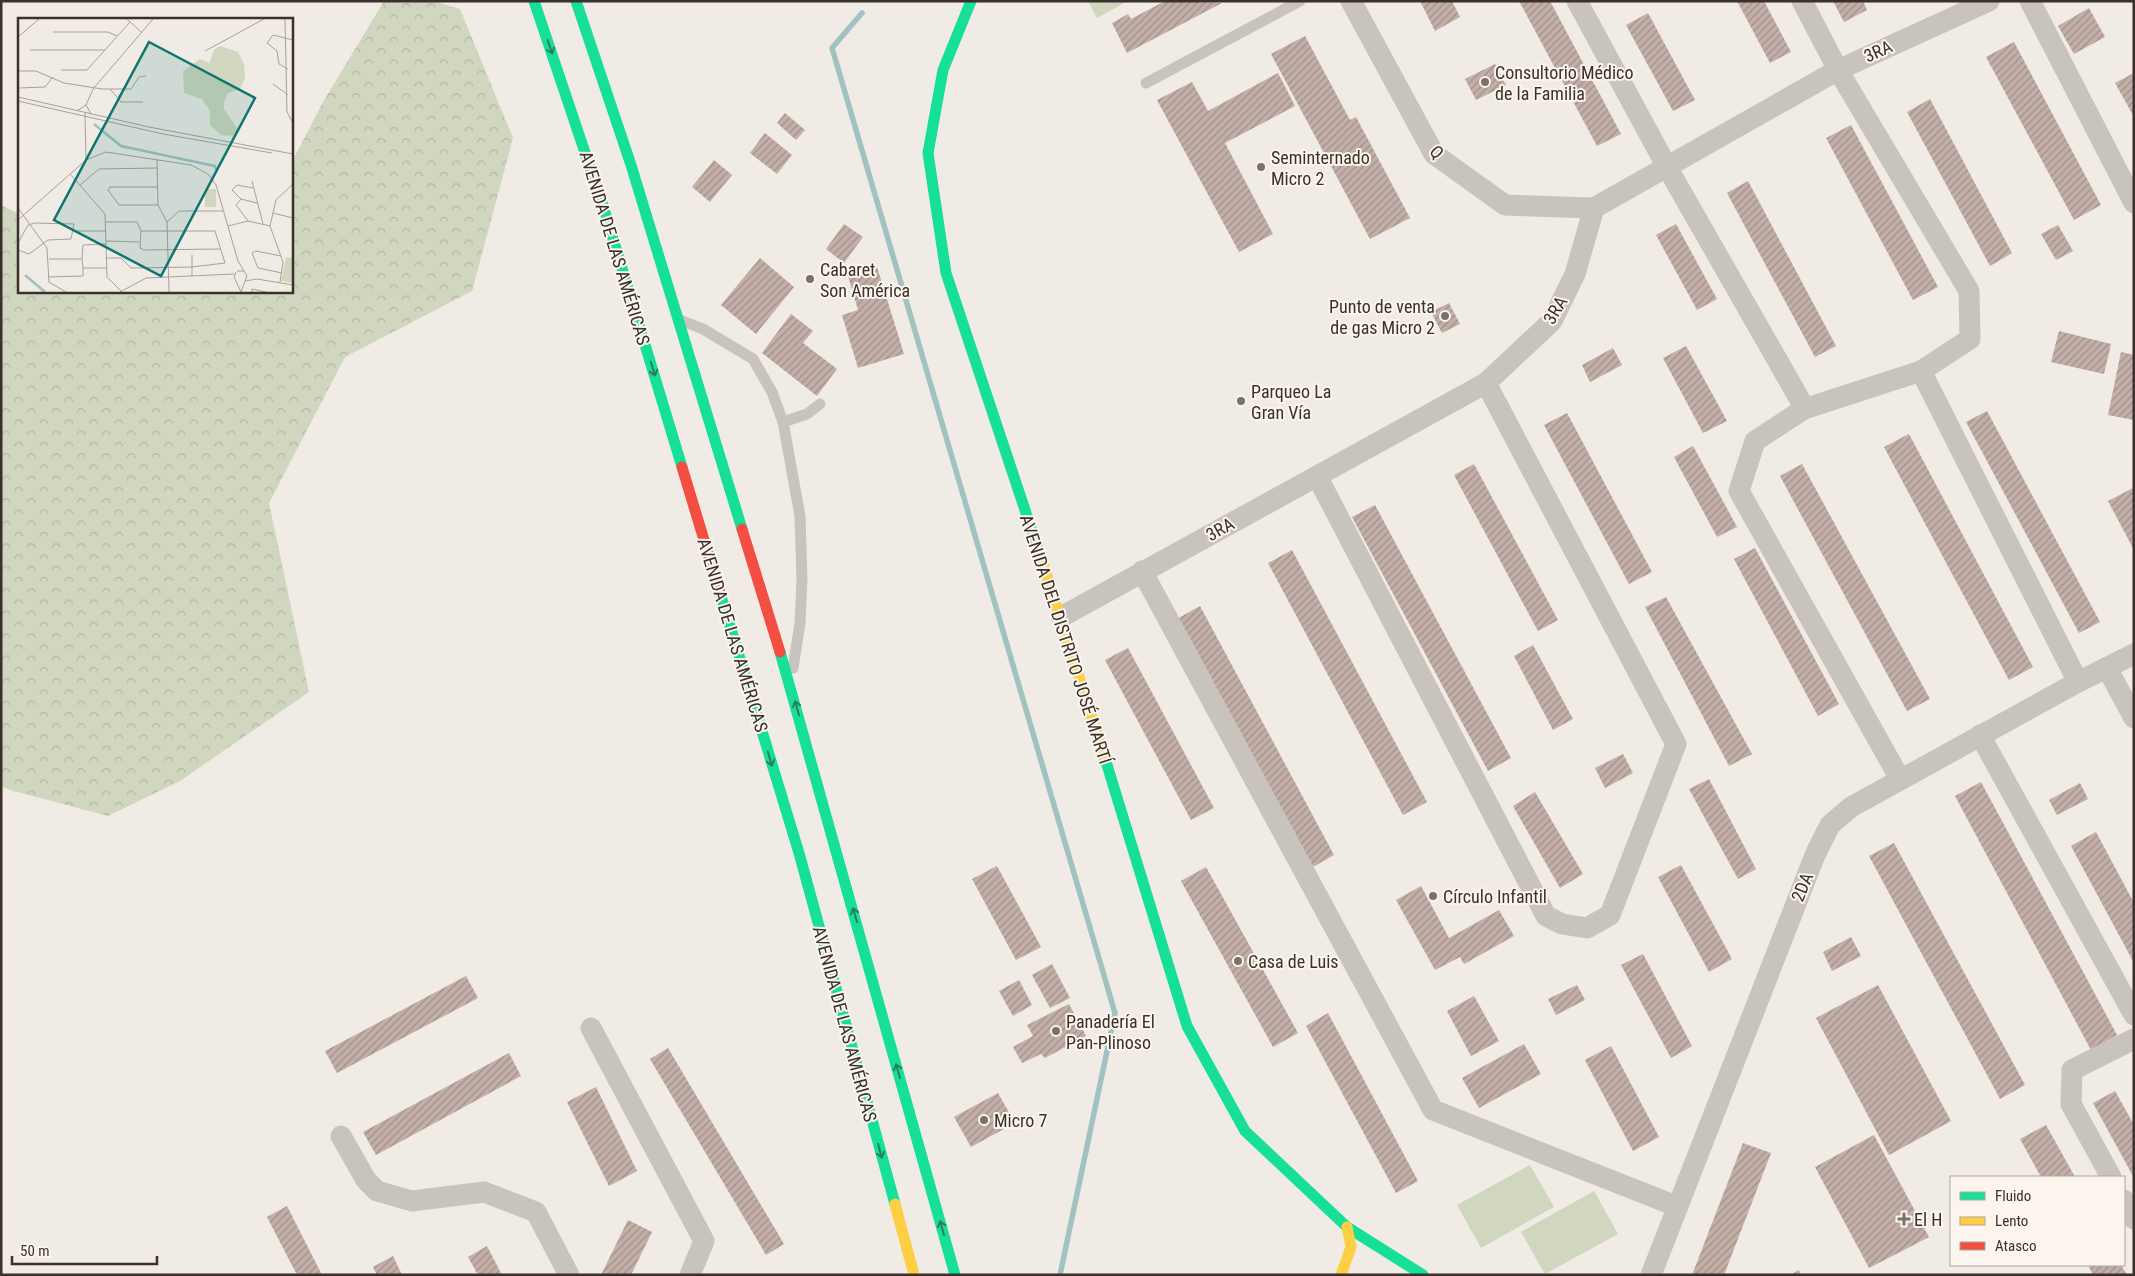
<svg xmlns="http://www.w3.org/2000/svg" width="2135" height="1276" font-family="'Roboto Condensed',sans-serif">
  <style>
    .forest { fill: url(#forest-crowns) }
    .pitch { fill: #d1d6bf }
    .lines { fill: none; stroke-linecap: round; stroke-linejoin: round }
    .stream { stroke: #a1c2c1; stroke-width: 5.5 }
    .building { fill: url(#building-hatch) }
    .lane { stroke: #c9c3be; stroke-width: 11 }
    .street { stroke: #c9c3be; stroke-width: 21 }
    .fast { stroke: #16e098; stroke-width: 11 }
    .slow { stroke: #ffcf43; stroke-width: 11 }
    .jam { stroke: #f24e42; stroke-width: 11 }
    .oneway { stroke: #2a7f5c }
    .poi-dot { fill: #7a716c; stroke: #fbf5ee; stroke-width: 2 }
    .labels { text-anchor: middle; dominant-baseline: central; stroke-width: 4; stroke-linejoin: round; paint-order: stroke }
    .street-label { font-size: 18px; fill: #3b302b; stroke: #fbf5ee }
    .poi-label { font-size: 18px; fill: #3b302b; stroke: #fbf5ee; text-anchor: start }
    .inset-river { fill: none; stroke: #a1c2c1; stroke-width: 2.5 }
    .inset-road { fill: none; stroke: #a8a09b; stroke-width: 1 }
    .view { fill: #0f766e; fill-opacity: 0.15; stroke: #0f766e; stroke-width: 2.5 }
    .inset-edge { fill: none; stroke: #3b302b; stroke-width: 2.5 }
  </style>
  <defs>
    <pattern id="forest-crowns" width="20" height="18" patternUnits="userSpaceOnUse" patternTransform="scale(1.25)"><rect width="20" height="18" fill="#d1d6bf"/><path d="M2 6a3 3 0 1 1 6 0M12 15a3 3 0 1 1 6 0" fill="none" stroke="#b4b8a4"/></pattern>
    <pattern id="building-hatch" width="6" height="6" patternUnits="userSpaceOnUse" patternTransform="scale(1.25)"><rect width="6" height="6" fill="#c3afa7"/><path d="M-1 1l2-2M0 6l6-6M5 7l2-2" fill="none" stroke="#a08f88"/></pattern>
  </defs>
  <rect width="100%" height="100%" fill="#f0ebe5"/>
  <path class="forest" d="M384,1H433L460,9L513,138L472,291L345,357L269,503L309,692L180,781L108,816L10,790L1,786V205L19,214V291H291V164L323,102Z"/>
  <g class="pitch">
    <path d="M1088,1H1128L1097,18Z"/>
    <path d="M1530,1165L1554,1207L1481,1248L1457,1205Z"/>
    <path d="M1594,1191L1618,1234L1545,1274L1521,1232Z"/>
  </g>
  <g class="lines">
    <path class="stream" d="M862,13L832,48L1115,1013L1060,1275"/>
  </g>
  <g class="building">
    <path d="M1165,1L1222,3L1127,53L1112,23L1128,14L1131,19Z"/>
    <path d="M1420,1H1452L1460,17L1435,31Z"/>
    <path d="M1519,1H1550L1621,134L1597,146Z"/>
    <path d="M1737,1H1764L1791,52L1770,63Z"/>
    <path d="M1833,1H1863L1867,10L1844,22Z"/>
    <path d="M2089,8L2105,37L2074,54L2058,26Z"/>
    <path d="M1648,13L1695,100L1673,111L1626,25Z"/>
    <path d="M1305,36L1350,120L1356,117L1410,218L1370,239L1271,54Z"/>
    <path d="M2014,42L2101,205L2074,220L1986,57Z"/>
    <path d="M1495,64L1506,85L1476,100L1465,79Z"/>
    <path d="M1278,73L1295,106L1225,143L1273,234L1239,252L1157,100L1192,82L1208,111Z"/>
    <path d="M2134,73V117L2115,83Z"/>
    <path d="M1930,99L2012,253L1990,266L1907,112Z"/>
    <path d="M785,113L805,130L796,140L777,123Z"/>
    <path d="M1851,125L1938,287L1913,300L1826,138Z"/>
    <path d="M765,133L792,155L777,174L750,153Z"/>
    <path d="M714,160L732,175L710,202L692,187Z"/>
    <path d="M1748,181L1836,346L1815,357L1727,193Z"/>
    <path d="M844,224L863,237L844,263L826,249Z"/>
    <path d="M1676,224L1717,299L1697,310L1656,235Z"/>
    <path d="M2058,225L2073,251L2056,260L2041,234Z"/>
    <path d="M760,258L794,287L756,334L721,305Z"/>
    <path d="M877,267L904,354L858,368L842,315L858,310L848,276Z"/>
    <path d="M1449,303L1460,324L1442,333L1431,312Z"/>
    <path d="M791,314L813,331L803,343L837,369L817,396L762,353Z"/>
    <path d="M2059,331L2111,344L2104,374L2051,362Z"/>
    <path d="M1686,346L1727,421L1703,433L1663,358Z"/>
    <path d="M1613,348L1622,365L1590,382L1582,365Z"/>
    <path d="M2121,352L2134,355V420L2108,415Z"/>
    <path d="M1987,411L2100,622L2079,633L1966,422Z"/>
    <path d="M1567,413L1652,572L1629,584L1544,425Z"/>
    <path d="M1909,434L2033,667L2009,680L1884,447Z"/>
    <path d="M1693,446L1737,527L1717,537L1674,457Z"/>
    <path d="M1474,464L1558,620L1538,631L1454,475Z"/>
    <path d="M1802,464L1930,699L1907,711L1780,476Z"/>
    <path d="M2133,488L2134,489V550L2108,501Z"/>
    <path d="M1375,505L1511,758L1488,771L1352,517Z"/>
    <path d="M1755,548L1839,704L1818,716L1734,559Z"/>
    <path d="M1292,550L1427,802L1403,815L1268,563Z"/>
    <path d="M1666,597L1752,754L1729,766L1645,607Z"/>
    <path d="M1200,606L1334,855L1311,868L1177,619Z"/>
    <path d="M1533,645L1573,719L1553,730L1514,656Z"/>
    <path d="M1128,648L1214,808L1191,820L1105,660Z"/>
    <path d="M1623,754L1633,773L1605,788L1595,768Z"/>
    <path d="M1709,779L1756,869L1738,879L1689,789Z"/>
    <path d="M1981,782L2117,1035L2091,1050L1955,796Z"/>
    <path d="M2080,783L2088,799L2057,815L2049,800Z"/>
    <path d="M1535,792L1583,874L1560,888L1513,806Z"/>
    <path d="M2096,832L2134,903V963L2071,846Z"/>
    <path d="M1894,843L2025,1085L2000,1099L1869,856Z"/>
    <path d="M1681,865L1732,959L1709,972L1658,877Z"/>
    <path d="M997,866L1041,947L1016,960L972,879Z"/>
    <path d="M1206,867L1298,1033L1273,1047L1181,881Z"/>
    <path d="M1421,886L1449,938L1499,910L1514,936L1464,964L1460,957L1435,970L1396,900Z"/>
    <path d="M1851,937L1861,956L1832,971L1823,952Z"/>
    <path d="M1643,954L1692,1046L1671,1058L1621,965Z"/>
    <path d="M1052,964L1070,998L1050,1008L1032,975Z"/>
    <path d="M466,976L478,998L337,1073L325,1051Z"/>
    <path d="M1019,980L1032,1005L1013,1016L999,991Z"/>
    <path d="M1577,985L1585,1000L1556,1015L1548,999Z"/>
    <path d="M1878,985L1951,1121L1889,1155L1816,1018Z"/>
    <path d="M1474,996L1499,1041L1471,1056L1447,1011Z"/>
    <path d="M1069,1004L1086,1036L1045,1058L1041,1054L1022,1063L1013,1047L1033,1036L1027,1025Z"/>
    <path d="M1328,1013L1418,1181L1396,1193L1306,1026Z"/>
    <path d="M1524,1044L1541,1074L1479,1108L1462,1078Z"/>
    <path d="M1611,1046L1659,1137L1633,1151L1585,1060Z"/>
    <path d="M668,1048L784,1244L766,1255L650,1059Z"/>
    <path d="M509,1053L521,1076L376,1155L363,1132Z"/>
    <path d="M596,1087L637,1171L609,1186L567,1102Z"/>
    <path d="M2115,1091L2134,1125V1178L2093,1103Z"/>
    <path d="M998,1093L1015,1123L971,1147L954,1117Z"/>
    <path d="M2046,1125L2075,1177H2041L2020,1139Z"/>
    <path d="M1874,1135L1929,1237L1869,1268L1815,1167Z"/>
    <path d="M1743,1143L1771,1153L1724,1275H1692Z"/>
    <path d="M287,1206L322,1275H297L267,1217Z"/>
    <path d="M628,1220L652,1232L631,1275H601Z"/>
    <path d="M487,1246L502,1275H478L468,1257Z"/>
    <path d="M393,1256L402,1275H377L373,1267Z"/>
    <path d="M2088,1265H2121L2127,1275H2093Z"/>
    <path d="M1799,1270L1801,1275H1790Z"/>
  </g>
  <g class="lines">
    <g class="lane">
      <path d="M1146,83L1300,1"/>
      <path d="M680,320L703,329L753,359L772,392L783,422L800,516L802,579L800,623L793,668"/>
      <path d="M783,422L807,414L820,404"/>
    </g>
    <g class="street">
      <path d="M1351,1L1434,154L1505,205L1594,208"/>
      <path d="M1577,1L1667,167L1799,398L1804,409"/>
      <path d="M1802,1L1838,70L1969,291L1970,339L1921,371L1804,409L1755,441L1739,491L1900,779"/>
      <path d="M2030,1L2134,203"/>
      <path d="M1921,371L2078,682"/>
      <path d="M1317,476L1546,916L1562,924L1587,928L1610,915L1676,744L1486,383"/>
      <path d="M1142,571L1433,1110L1676,1206"/>
      <path d="M1061,617L1486,383L1552,321L1575,274L1594,208L1838,70L1989,1"/>
      <path d="M2107,668L2134,718"/>
      <path d="M1980,735L2134,1015"/>
      <path d="M591,1028L704,1241L690,1275"/>
      <path d="M341,1136L366,1180L377,1191L412,1201L484,1192L536,1212L569,1275"/>
      <path d="M2111,1177L2071,1104L2072,1070L2134,1039"/>
      <path d="M2124,1200L2134,1219"/>
      <path d="M1651,1275L1815,855L1830,825L1851,807L2078,682L2134,654"/>
    </g>
    <g class="fast">
      <path d="M534,1L604,209L682,467"/>
      <path d="M576,1L631,165L742,529"/>
      <path d="M971,1L943,70L928,153L946,273L1043,564"/>
      <path d="M720,593L799,853L895,1204"/>
      <path d="M780,652L955,1275"/>
      <path d="M1104,755L1187,1026L1245,1131L1347,1227L1423,1275"/>
    </g>
    <g class="slow">
      <path d="M1043,564L1104,755"/>
      <path d="M895,1204L914,1275"/>
      <path d="M1341,1275L1351,1247L1347,1227"/>
    </g>
    <g class="jam">
      <path d="M682,467L720,593"/>
      <path d="M742,529L780,652"/>
    </g>
  </g>
  <defs><path id="oneway-shaft" d="M-6 0H5M1.5-3L5.5 0L1.5 3" fill="none" stroke-width="1.6" stroke-linecap="round" stroke-linejoin="round" transform="scale(1.25)"/></defs>
  <g class="oneway">
    <use href="#oneway-shaft" transform="translate(550 47) rotate(71)"/>
    <use href="#oneway-shaft" transform="translate(653 369) rotate(73)"/>
    <use href="#oneway-shaft" transform="translate(797 708) rotate(-106)"/>
    <use href="#oneway-shaft" transform="translate(770 759) rotate(73)"/>
    <use href="#oneway-shaft" transform="translate(855 915) rotate(-106)"/>
    <use href="#oneway-shaft" transform="translate(898 1071) rotate(-106)"/>
    <use href="#oneway-shaft" transform="translate(880 1151) rotate(75)"/>
    <use href="#oneway-shaft" transform="translate(942 1228) rotate(-106)"/>
  </g>
  <g class="poi-dot">
    <circle cx="1485" cy="82" r="5"/>
    <circle cx="1261" cy="167" r="5"/>
    <circle cx="810" cy="279" r="5"/>
    <circle cx="1445" cy="316" r="5"/>
    <circle cx="1241" cy="401" r="5"/>
    <circle cx="1433" cy="896" r="5"/>
    <circle cx="1238" cy="961" r="5"/>
    <circle cx="1056" cy="1031" r="5"/>
    <circle cx="984" cy="1120" r="5"/>
    <path d="M1901.5 1211.5h5v5h5v5h-5v5h-5v-5h-5v-5h5z"/>
  </g>
  <g class="labels">
    <g class="street-label">
      <text transform="translate(1878 51) rotate(-24)">3RA</text>
      <text transform="translate(1437 152) rotate(48)">Q</text>
      <text transform="translate(615 248) rotate(73)">AVENIDA DE LAS AMÉRICAS</text>
      <text transform="translate(1555 310) rotate(-59)">3RA</text>
      <text transform="translate(1220 529) rotate(-29)">3RA</text>
      <text transform="translate(733 635) rotate(73)">AVENIDA DE LAS AMÉRICAS</text>
      <text transform="translate(1066 639) rotate(72)">AVENIDA DEL DISTRITO JOSÉ MARTÍ</text>
      <text transform="translate(1802 887) rotate(-68)">2DA</text>
      <text transform="translate(845 1024) rotate(75)">AVENIDA DE LAS AMÉRICAS</text>
    </g>
    <g class="poi-label">
      <text x="1495" y="72">Consultorio Médico<tspan x="1495" dy="21">de la Familia</tspan></text>
      <text x="1271" y="157">Seminternado<tspan x="1271" dy="21">Micro 2</tspan></text>
      <text x="820" y="269">Cabaret<tspan x="820" dy="21">Son América</tspan></text>
      <text x="1435" y="306" text-anchor="end">Punto de venta<tspan x="1435" dy="21">de gas Micro 2</tspan></text>
      <text x="1251" y="391">Parqueo La<tspan x="1251" dy="21">Gran Vía</tspan></text>
      <text x="1443" y="896">Círculo Infantil</text>
      <text x="1248" y="961">Casa de Luis</text>
      <text x="1066" y="1021">Panadería El<tspan x="1066" dy="21">Pan-Plinoso</tspan></text>
      <text x="994" y="1120">Micro 7</text>
      <text x="1914" y="1219">El H</text>
    </g>
  </g>
  <g transform="translate(18 18)">
    <rect width="275" height="275" fill="#f0ebe5"/>
    <path d="M268,239L275,240V265L263,263Z" fill="#d1d6bf"/>
    <path d="M202,28L220,34L226,46L227,60L222,71L210,75L206,84V91L221,113L216,118L203,117L192,107V93L184,81L166,75L165,53L182,41L191,45L196,32Z" fill="#d1d6bf"/>
    <path d="M187,171H198V189H187Z" fill="#d1d6bf"/>
    <path class="inset-river" d="M76,106L103,128L197,148L198,152M7,257L27,274"/>
    <path class="inset-road" d="M109,1L123,14M267,1L269,94L275,105M35,14H90L99,18M0,19L21,1M12,32H87M187,33L246,1M270,51L261,46L259,33L249,25L255,17L275,22M43,52H69L112,4M0,53H18L46,65L84,71H113L121,59L128,58M255,66L270,77M0,70L27,69L35,59M92,71L103,84H125M0,79L131,109L275,136M0,83L145,116L254,135M68,87L75,71L135,1M59,93L68,87L73,96M67,95L68,142M139,142L140,187L149,204L151,274M53,157L87,196L89,259L103,273M234,163L245,206M62,167L81,151L139,150M139,169H92L90,172L101,187H140M235,170L219,167L214,172L223,181L239,185M223,181L218,187L230,203M0,190L29,230L31,264L48,274M255,195L275,200M0,202L68,142L88,134L173,147L190,156L198,167L220,243L226,253M88,204H119L123,213L122,230L126,232L203,231M149,204L161,193H205M210,208L230,203L252,208M252,208L265,244L262,264M252,208L258,182L275,166M56,213H88M88,223L121,224M0,225L10,207L17,205L56,206L53,221L30,222L11,236L0,232M88,226L65,227L64,241L65,250H88M174,237V258M263,238L238,233L234,235L240,250L264,255M88,240H103L113,250L174,249L207,245L197,213H123M31,241H64M219,253H226L229,258L223,274M218,254L216,259L223,274M30,259L65,258V250M227,263L239,261L275,267M102,274L128,260L216,256M234,274V271L248,274"/>
    <path class="view" d="M131,24L237,80L143,258L36,202Z"/>
    <rect width="275" height="275" class="inset-edge"/>
  </g>
  <rect width="2135" height="1276" fill="none" stroke="#3b302b" stroke-width="5"/>
  <rect x="1950" y="1176" width="175" height="90" fill="#fbf5ee" stroke="#aea6a0"/>
  <rect x="1960" y="1192" width="25" height="8" fill="#16e098" stroke="#aea6a0"/>
  <text x="1995" y="1201" font-size="15" fill="#3b302b">Fluido</text>
  <rect x="1960" y="1217" width="25" height="8" fill="#ffcf43" stroke="#aea6a0"/>
  <text x="1995" y="1226" font-size="15" fill="#3b302b">Lento</text>
  <rect x="1960" y="1242" width="25" height="8" fill="#f24e42" stroke="#aea6a0"/>
  <text x="1995" y="1251" font-size="15" fill="#3b302b">Atasco</text>
  <path d="M12 1256v8h145v-8" fill="none" stroke="#3b302b" stroke-width="2.5"/>
  <text x="20" y="1256" font-size="15" fill="#3b302b" stroke="#fbf5ee" stroke-width="4" paint-order="stroke">50 m</text>
</svg>
